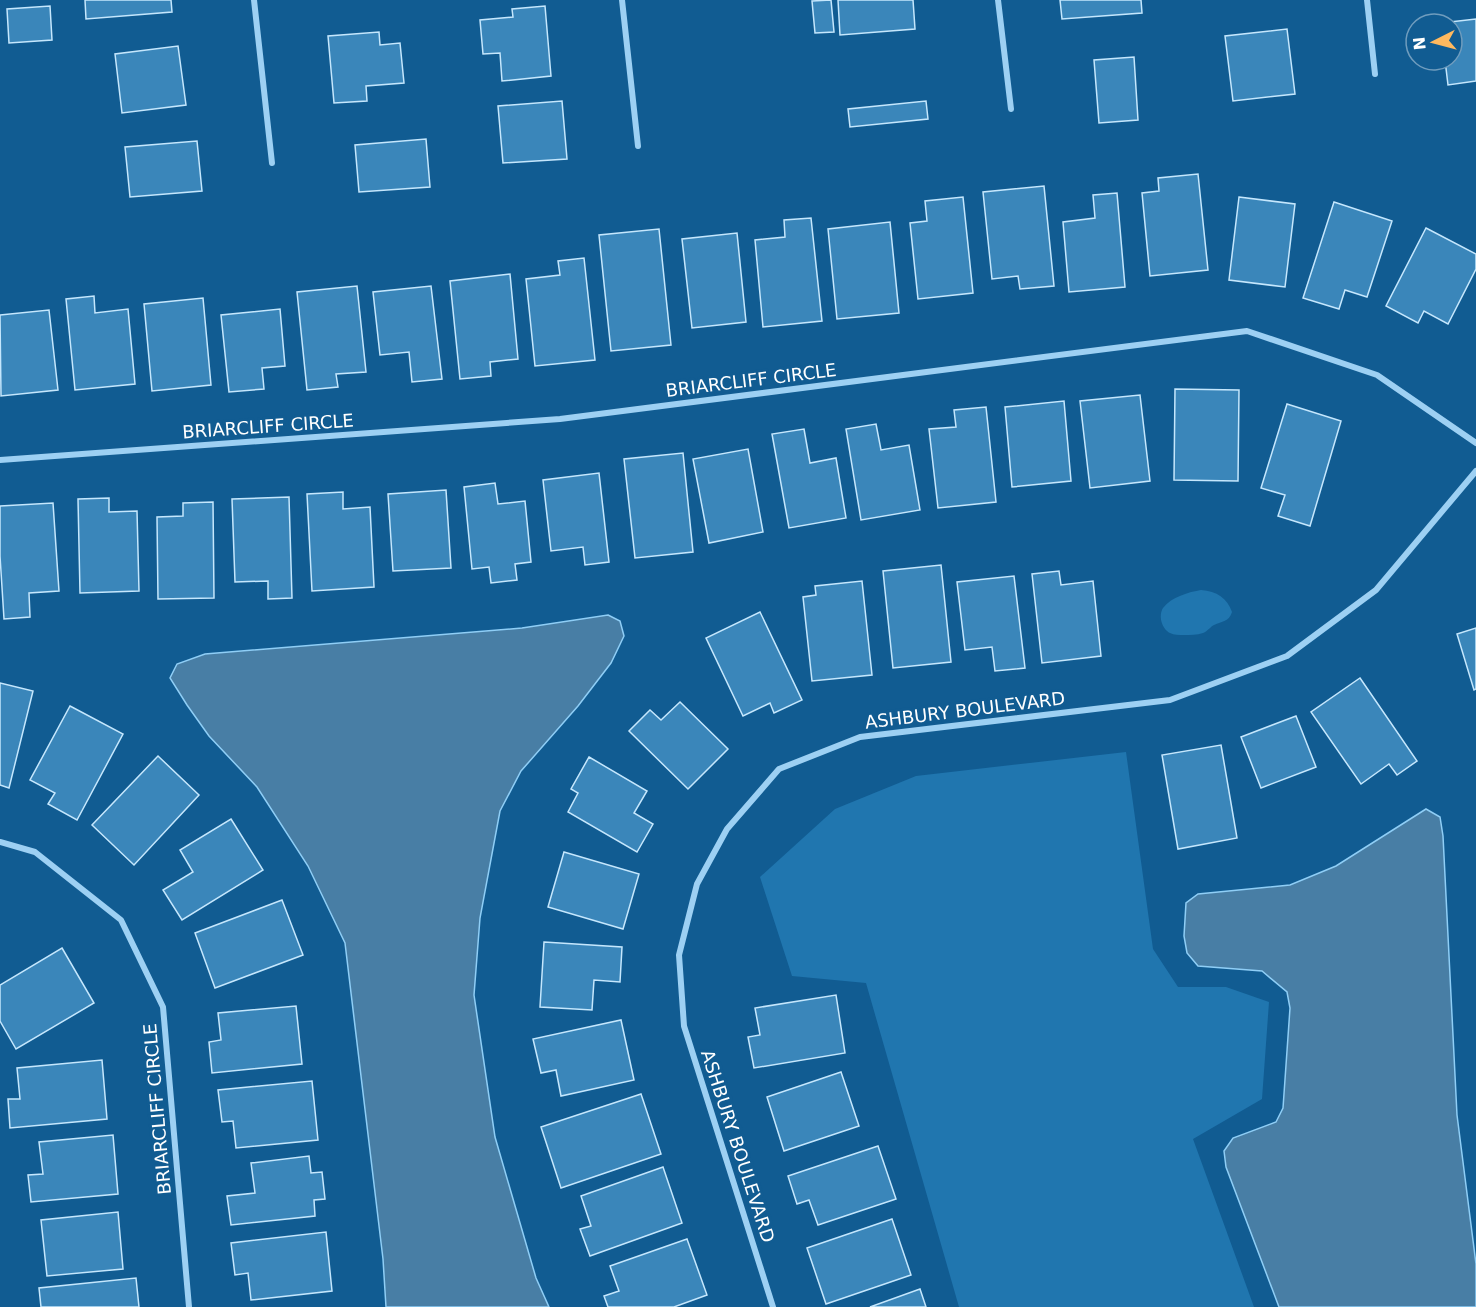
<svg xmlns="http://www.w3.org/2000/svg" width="1476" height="1307" font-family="'DejaVu Sans',sans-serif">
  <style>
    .green { fill: #2076af }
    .water { fill: #487ea5; stroke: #8fcef6; stroke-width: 1.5 }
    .building { fill: #3a86ba; stroke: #c5e7fd; stroke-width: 1.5 }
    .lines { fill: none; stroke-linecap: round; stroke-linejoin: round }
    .minor { stroke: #9dd0f3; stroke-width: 6 }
    .labels { text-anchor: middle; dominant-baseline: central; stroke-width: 6; stroke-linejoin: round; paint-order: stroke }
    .street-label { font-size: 18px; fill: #fff; stroke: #115c92 }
  </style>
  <rect width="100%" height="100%" fill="#115c92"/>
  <g class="green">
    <path d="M1201,590C1217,591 1227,598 1232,612C1229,622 1222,621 1214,625C1210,627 1208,631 1203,633C1197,635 1190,635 1184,635C1179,635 1174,635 1170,633C1162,629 1158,616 1163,608C1171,597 1189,592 1201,590Z"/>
    <path d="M1126,752L1153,949L1178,987H1226L1269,1002L1262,1099L1193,1139L1254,1307H959L866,983L792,976L760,877L835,809L916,776Z"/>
  </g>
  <g class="water">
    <path d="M608,615L620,621L624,636L611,663L578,706L521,771L500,811L480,918L474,995L495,1137L536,1278L549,1307H386L383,1259L345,943L308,866L257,787L209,736L187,705L170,678L177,664L205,654L522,628Z"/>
    <path d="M1426,809L1440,817L1443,836L1457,1115L1476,1264V1307H1279L1226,1167L1224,1151L1233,1138L1276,1122L1283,1108L1290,1008L1287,992L1262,971L1198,966L1187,953L1184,936L1186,903L1198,894L1290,885L1336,866Z"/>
  </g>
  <g class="building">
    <path d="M85,0H171L172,12L86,19Z"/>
    <path d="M831,0L834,32L815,33L812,1Z"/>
    <path d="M838,0H913L915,29L840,35Z"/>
    <path d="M1060,0H1141L1142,13L1062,19Z"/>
    <path d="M50,6L52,40L9,43L7,9Z"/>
    <path d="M545,6L551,76L502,81L500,53L483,54L480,20L513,17L512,9Z"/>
    <path d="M1476,19V81L1448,85L1445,60H1452V24L1441,23Z"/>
    <path d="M1287,29L1295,94L1233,101L1225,36Z"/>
    <path d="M379,32L380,45L400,43L404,83L366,86L367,101L334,103L328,36Z"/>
    <path d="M178,46L186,105L122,113L115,54Z"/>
    <path d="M1134,57L1138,120L1099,123L1094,60Z"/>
    <path d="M562,101L567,159L503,163L498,106Z"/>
    <path d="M926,101L928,119L850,127L848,109Z"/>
    <path d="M426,139L430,187L359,192L355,145Z"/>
    <path d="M197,141L202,191L130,197L125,147Z"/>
    <path d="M1198,174L1208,270L1150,276L1142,193L1159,191L1158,178Z"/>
    <path d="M1044,186L1054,286L1020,289L1018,276L992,279L983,192Z"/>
    <path d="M1117,193L1125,287L1069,292L1063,222L1095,218L1093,195Z"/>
    <path d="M963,197L973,293L918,299L910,223L927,221L925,201Z"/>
    <path d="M1239,197L1295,204L1285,287L1229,280Z"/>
    <path d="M1334,202L1392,221L1367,297L1345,290L1339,309L1303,298Z"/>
    <path d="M811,218L822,321L763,327L755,240L785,237L784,220Z"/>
    <path d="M890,222L899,313L837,319L828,229Z"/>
    <path d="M1426,228L1476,254V269L1448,324L1424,311L1418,323L1386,306Z"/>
    <path d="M659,229L671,345L611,351L599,235Z"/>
    <path d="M737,233L746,322L692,328L682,239Z"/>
    <path d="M584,258L595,360L535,366L526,279L560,275L558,261Z"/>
    <path d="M510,274L518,359L490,362L491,376L460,379L450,281Z"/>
    <path d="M357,286L366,372L336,374L338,387L307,390L297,292Z"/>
    <path d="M431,286L442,379L412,382L409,352L380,355L373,292Z"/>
    <path d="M94,296L95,313L128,309L135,384L75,390L66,299Z"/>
    <path d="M203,298L211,385L152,391L144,304Z"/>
    <path d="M280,309L285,366L262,368L264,389L229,392L221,315Z"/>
    <path d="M49,310L58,390L1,396L0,315Z"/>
    <path d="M1175,389L1239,390L1238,481L1174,480Z"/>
    <path d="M1140,395L1150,481L1090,488L1080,401Z"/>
    <path d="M1064,401L1071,481L1012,487L1005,407Z"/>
    <path d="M1287,404L1341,421L1310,526L1278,516L1285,495L1261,488Z"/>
    <path d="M986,407L996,502L938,508L929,429L956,427L954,410Z"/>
    <path d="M876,424L881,450L909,445L920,510L861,520L846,429Z"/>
    <path d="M804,429L810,463L836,458L846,518L789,528L772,434Z"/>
    <path d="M748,449L763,532L709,543L693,459Z"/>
    <path d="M683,453L693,552L635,558L624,459Z"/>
    <path d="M599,473L609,562L585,565L583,547L551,551L543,480Z"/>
    <path d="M495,483L498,504L525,501L531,562L515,564L517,580L491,583L489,567L472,569L464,487Z"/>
    <path d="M446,490L451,568L393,571L388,494Z"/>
    <path d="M343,492V509L370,507L374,587L312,591L307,494Z"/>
    <path d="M289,497L292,598L268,599V581L235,582L232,499Z"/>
    <path d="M109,498V512L137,511L139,591L80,593L78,499Z"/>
    <path d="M213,502L214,598L158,599L157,517L183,516V503Z"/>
    <path d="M53,503L59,591L29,593L30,617L4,619L0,556V506Z"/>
    <path d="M941,565L951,662L893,668L883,571Z"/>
    <path d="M1059,571L1061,585L1093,581L1101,656L1042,663L1032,574Z"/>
    <path d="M1014,576L1025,668L995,671L992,647L965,650L957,582Z"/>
    <path d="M862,581L872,675L812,681L803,597L816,595L815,586Z"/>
    <path d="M760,612L802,700L774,713L770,703L743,716L706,638Z"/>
    <path d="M1476,628V689L1474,690L1457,634Z"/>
    <path d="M1360,678L1417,761L1397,775L1389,764L1361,784L1311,712Z"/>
    <path d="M0,683L33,691L9,788L0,785Z"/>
    <path d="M680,702L728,749L688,789L629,731L650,710L661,720Z"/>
    <path d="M70,706L123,734L77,820L48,804L55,793L30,780Z"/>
    <path d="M1296,716L1316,767L1261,788L1241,737Z"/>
    <path d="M1221,745L1237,838L1178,849L1162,755Z"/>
    <path d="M158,756L199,795L134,865L92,825Z"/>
    <path d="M589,757L647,791L634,813L653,824L637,852L568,812L578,793L571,789Z"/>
    <path d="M231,819L263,870L182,920L163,890L193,872L180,850Z"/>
    <path d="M564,852L639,874L623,929L548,907Z"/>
    <path d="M282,900L303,955L215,988L195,933Z"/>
    <path d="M544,942L622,947L620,982L594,980L592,1010L540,1007Z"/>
    <path d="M62,948L94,1003L16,1049L0,1021V985Z"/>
    <path d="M836,995L845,1053L754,1068L748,1037L760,1035L755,1008Z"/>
    <path d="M296,1006L302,1064L212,1073L209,1042L221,1040L218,1013Z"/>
    <path d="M621,1020L634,1080L561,1096L556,1070L541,1073L533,1039Z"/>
    <path d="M102,1060L107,1119L10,1128L8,1099H20L17,1068Z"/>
    <path d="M841,1072L859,1126L784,1151L767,1097Z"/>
    <path d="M312,1081L318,1140L236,1148L233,1121L222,1122L218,1090Z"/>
    <path d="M641,1094L661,1154L561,1188L541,1127Z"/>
    <path d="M113,1135L118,1194L31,1202L28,1175L43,1174L39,1142Z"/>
    <path d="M878,1146L896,1199L818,1225L809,1200L797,1204L788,1176Z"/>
    <path d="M309,1156L311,1173L322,1172L325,1199L314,1200L315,1216L231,1225L227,1196L255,1193L251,1163Z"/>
    <path d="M663,1167L682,1223L590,1256L580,1229L591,1226L581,1196Z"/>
    <path d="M118,1212L123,1269L47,1276L41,1220Z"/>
    <path d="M892,1219L911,1275L826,1304L807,1248Z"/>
    <path d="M326,1232L332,1291L251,1300L248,1273L235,1275L231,1243Z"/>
    <path d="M687,1239L707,1295L674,1307H608L604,1296L619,1291L610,1266Z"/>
    <path d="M136,1278L139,1307H41L39,1288Z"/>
    <path d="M920,1289L926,1307H870Z"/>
  </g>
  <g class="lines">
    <g class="minor">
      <path d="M254,0L272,163"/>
      <path d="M622,0L638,146"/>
      <path d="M998,0L1011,109"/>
      <path d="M1367,0L1375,74"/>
      <path d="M0,460L560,419L1247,331L1377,375L1476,443"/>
      <path d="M0,842L35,852L121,920L163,1007L189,1307"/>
      <path d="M773,1307L684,1026L679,955L697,884L727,829L779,769L860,737L1170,700L1287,656L1376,590L1476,471"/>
    </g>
  </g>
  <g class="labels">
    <g class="street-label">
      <text transform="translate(751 380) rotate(-7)">BRIARCLIFF CIRCLE</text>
      <text transform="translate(268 426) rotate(-4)">BRIARCLIFF CIRCLE</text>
      <text transform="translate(965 710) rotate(-7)">ASHBURY BOULEVARD</text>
      <text transform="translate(157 1109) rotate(-95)">BRIARCLIFF CIRCLE</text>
      <text transform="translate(738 1146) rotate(72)">ASHBURY BOULEVARD</text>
    </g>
  </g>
  <g transform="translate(1434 42) rotate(264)"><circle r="28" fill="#115c92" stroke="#709dbe" stroke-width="1.5"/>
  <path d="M0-4.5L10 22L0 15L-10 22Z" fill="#ffb95f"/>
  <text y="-9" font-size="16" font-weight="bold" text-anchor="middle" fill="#ffffff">N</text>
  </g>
</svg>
